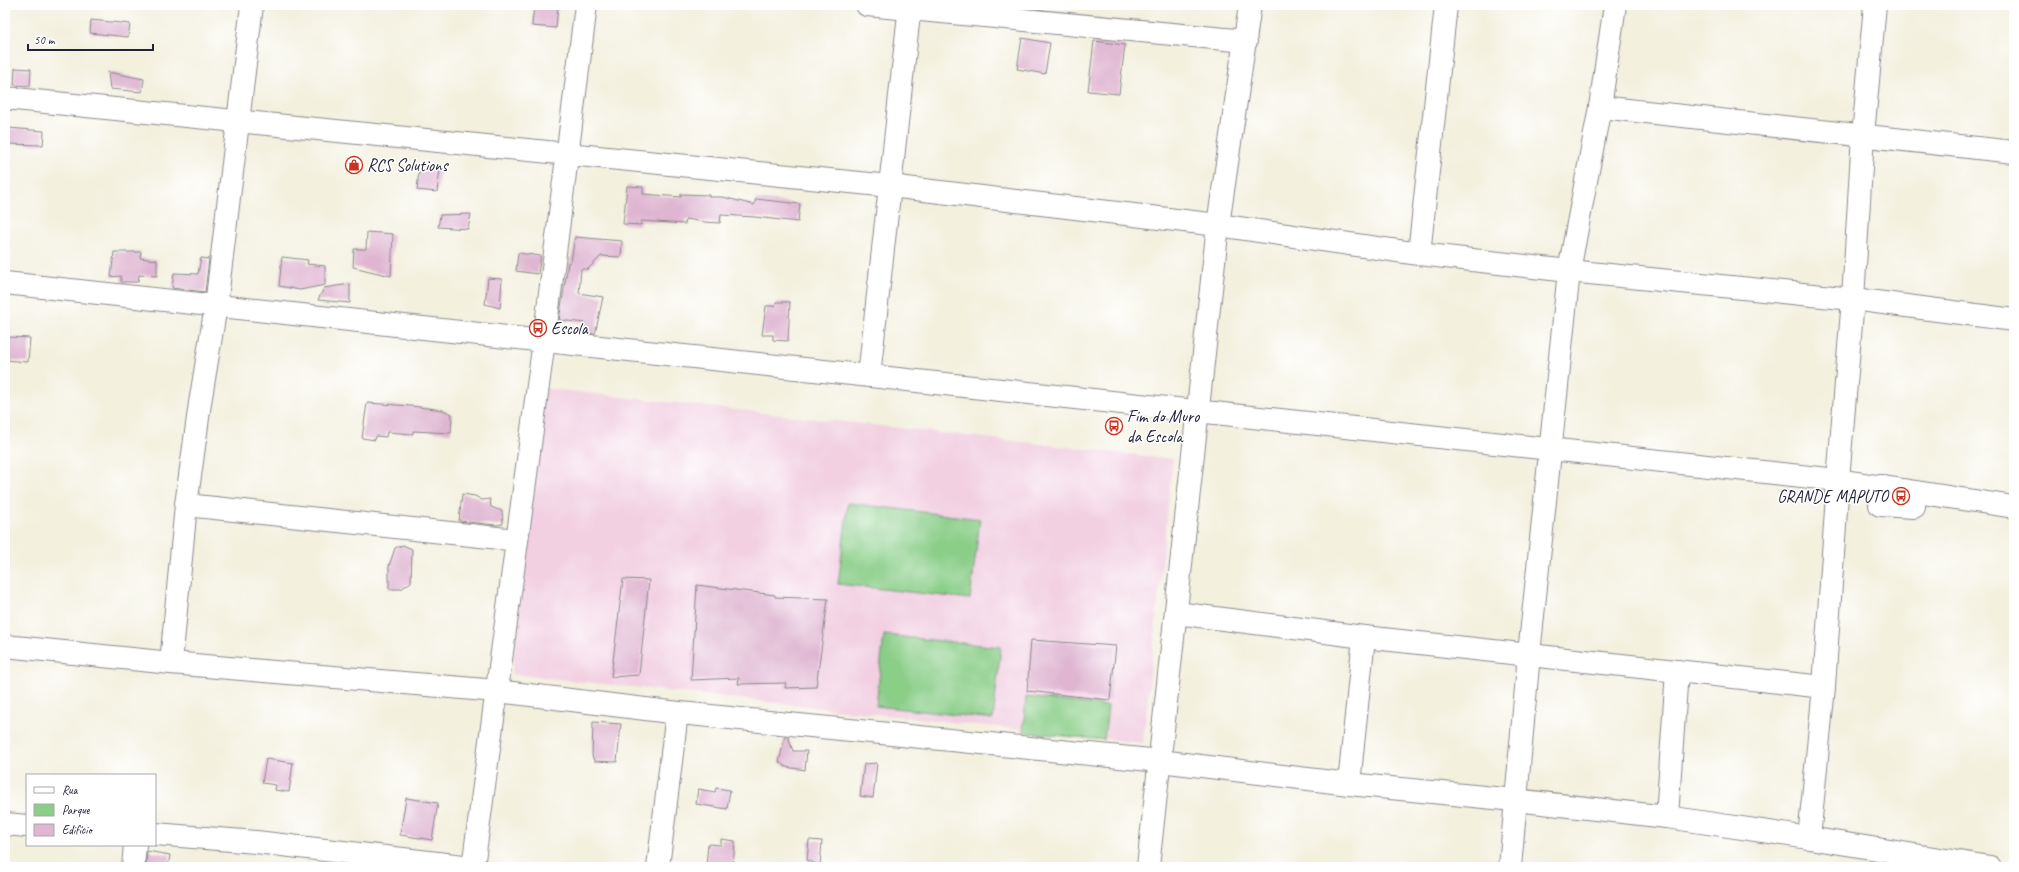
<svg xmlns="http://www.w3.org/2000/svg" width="2019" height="872" font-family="Caveat,sans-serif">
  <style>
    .built { fill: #f2d0e2 }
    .green { fill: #8ace88; stroke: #567862 }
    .building { fill: #dfb5d1 }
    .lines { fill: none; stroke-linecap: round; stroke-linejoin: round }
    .minor-casing { stroke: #8a898c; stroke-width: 24 }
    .minor { stroke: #fff; stroke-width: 22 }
    .labels { text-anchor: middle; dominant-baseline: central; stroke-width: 3; stroke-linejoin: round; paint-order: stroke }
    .poi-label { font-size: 17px; fill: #22223b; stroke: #fff; text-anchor: start }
  </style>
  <rect width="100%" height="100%" fill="#fff"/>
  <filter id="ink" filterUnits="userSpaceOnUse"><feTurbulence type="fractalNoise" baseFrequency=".025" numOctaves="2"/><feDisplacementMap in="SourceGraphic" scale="8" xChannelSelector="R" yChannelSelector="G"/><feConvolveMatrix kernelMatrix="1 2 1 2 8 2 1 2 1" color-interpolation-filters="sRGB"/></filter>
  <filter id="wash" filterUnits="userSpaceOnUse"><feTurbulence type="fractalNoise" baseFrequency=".012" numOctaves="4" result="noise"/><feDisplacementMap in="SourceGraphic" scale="16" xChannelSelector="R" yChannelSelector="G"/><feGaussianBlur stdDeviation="0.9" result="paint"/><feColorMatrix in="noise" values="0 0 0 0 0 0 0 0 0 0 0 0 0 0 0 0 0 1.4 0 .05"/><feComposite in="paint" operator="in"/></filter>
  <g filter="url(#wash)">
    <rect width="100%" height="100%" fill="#f3f0de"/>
    <path class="built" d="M543,388L1173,459L1143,743L512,674Z"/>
    <g class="green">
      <path d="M848,503L980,519L970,599L838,584Z"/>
      <path d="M884,635L1001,647L993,719L876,706Z"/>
      <path d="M1026,697L1108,706L1104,740L1023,732Z"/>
    </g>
    <g id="blocks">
      <g class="building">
        <path d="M534,5H558L556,28L532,26Z"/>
        <path d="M91,20L130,24L128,37L90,33Z"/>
        <path d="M1022,38L1050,43L1045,74L1017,69Z"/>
        <path d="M1094,41L1125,45L1119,94L1088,91Z"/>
        <path d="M15,68L31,69L30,86L14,85Z"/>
        <path d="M108,72L144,79L142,92L110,89Z"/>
        <path d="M9,128L44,131L43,145L7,144Z"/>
        <path d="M419,170H440L437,192L417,190Z"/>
        <path d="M627,186L643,187V194L655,195L681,197V194L709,195V197H723L754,205L756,199L800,204L798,222L755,217L721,215L720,223L704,222L686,219L685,224L641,221V225L623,224Z"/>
        <path d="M471,214L468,229L438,227L440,215Z"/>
        <path d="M367,232L393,234L391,276L353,267L354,249H366Z"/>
        <path d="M575,237L622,241L621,257L601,256L588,269H581L579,293L603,297L595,334L584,333L585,323L559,320L568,263L571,261Z"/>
        <path d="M114,252H141L140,258L157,260V276L139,275L138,282H121V276L111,277Z"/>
        <path d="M518,253L541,256L538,274L516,271Z"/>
        <path d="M282,257L308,260L307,264L325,266V285L300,290L279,286Z"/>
        <path d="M201,258L209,259L205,292L172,288L174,273L198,274Z"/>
        <path d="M488,278L502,279L500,308L485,304Z"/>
        <path d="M350,284V303L318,300L324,288Z"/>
        <path d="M776,302H790L788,341L773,340V335H762L766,306H775Z"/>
        <path d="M5,337L30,338L28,362L5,360Z"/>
        <path d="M367,403L411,406L443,410L452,414L451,433L413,431V434L387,432L386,437L376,436L375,440L362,438Z"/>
        <path d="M462,494L475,496L482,500L490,499L491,507L502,511L503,524L496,525L459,521Z"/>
        <path d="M403,545L412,549L411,582L401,589H389V566L395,548Z"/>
        <path d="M623,579L649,580L639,675L611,677Z"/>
        <path d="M697,585L775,595V597L828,599L816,687L785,688L786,683L738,684L739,678L691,680Z"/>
        <path d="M1031,640L1116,646L1110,700L1027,691Z"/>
        <path d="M593,722L621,724L617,762L594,761L592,755Z"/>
        <path d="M785,736H788L793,751H807L805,770L786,767L779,762Z"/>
        <path d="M266,759L293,763L289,792L275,790L276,785L262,783Z"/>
        <path d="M877,763L873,798L860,796L864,764Z"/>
        <path d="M716,788L730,790L727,809L696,804L698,789L715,792Z"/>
        <path d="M406,798L438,803L432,840L400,835Z"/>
        <path d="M721,839L735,841L733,867H706L708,844L721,845Z"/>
        <path d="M809,840L822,841L820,866L807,860Z"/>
        <path d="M147,851L170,855L168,867H146Z"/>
      </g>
    </g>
  </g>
  <g filter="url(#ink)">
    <use href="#blocks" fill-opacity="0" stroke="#8a898c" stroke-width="1"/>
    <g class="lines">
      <g class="minor-casing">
        <g id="minor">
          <path d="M867,5L1246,41"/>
          <path d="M5,98L890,186L1218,225L1419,254L1569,271L1853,299L2014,320"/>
          <path d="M1600,107L2014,152"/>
          <path d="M1419,254L1446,5"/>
          <path d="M5,283L1838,480L2014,507"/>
          <path d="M869,376L910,5"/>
          <path d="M1881,486L1880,505L1914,507L1915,492"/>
          <path d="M186,505L517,540"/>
          <path d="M1176,613L1364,637L1824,687"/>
          <path d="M5,646L171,663L497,691L670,712L1160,761L1349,784L1515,800L1667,817L1809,838L1824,687L1838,480L1853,299L1863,135L1875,5"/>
          <path d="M171,663L186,505L200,403L216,306L252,5"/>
          <path d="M1349,784L1364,637"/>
          <path d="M1667,817L1677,671"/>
          <path d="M5,824L27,826"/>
          <path d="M155,834L256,842L472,867"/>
          <path d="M1809,838L1990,867"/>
          <path d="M133,867L135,845"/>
          <path d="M473,867L544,341L586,5"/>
          <path d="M658,867L677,713"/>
          <path d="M1148,867L1218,225L1250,5"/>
          <path d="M1510,867L1529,654L1569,271L1600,107L1615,5"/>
        </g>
      </g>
      <use href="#minor" class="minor"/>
    </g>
  </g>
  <defs>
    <g id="shop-ring" transform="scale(0.9)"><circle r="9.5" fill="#fff" stroke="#c8321e" stroke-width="1.5"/><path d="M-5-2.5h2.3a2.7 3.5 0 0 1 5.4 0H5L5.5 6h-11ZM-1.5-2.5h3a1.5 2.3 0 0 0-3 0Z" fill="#c8321e"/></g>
    <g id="bus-ring" transform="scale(0.9)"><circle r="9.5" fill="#fff" stroke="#c8321e" stroke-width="1.5"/><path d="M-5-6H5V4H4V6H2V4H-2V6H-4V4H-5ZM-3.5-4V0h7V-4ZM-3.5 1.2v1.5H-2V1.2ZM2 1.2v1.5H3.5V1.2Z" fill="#c8321e"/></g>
  </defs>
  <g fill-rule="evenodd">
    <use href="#shop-ring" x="354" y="165"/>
    <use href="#bus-ring" x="538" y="328"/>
    <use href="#bus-ring" x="1114" y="426"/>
    <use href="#bus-ring" x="1901" y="496"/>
  </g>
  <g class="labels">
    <g class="poi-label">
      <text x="367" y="165">RCS Solutions</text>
      <text x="551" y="328">Escola</text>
      <text x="1127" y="416">Fim do Muro<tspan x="1127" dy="20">da Escola</tspan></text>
      <text x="1888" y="496" text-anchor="end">GRANDE MAPUTO</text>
    </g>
  </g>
  <rect width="2019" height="872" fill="none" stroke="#fff" stroke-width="20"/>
  <rect x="26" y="774" width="130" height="72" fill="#ffffff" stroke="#a7a7b1"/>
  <rect x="34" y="787" width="20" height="6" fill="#ffffff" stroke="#a7a7b1"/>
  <text x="62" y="794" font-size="12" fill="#22223b">Rua</text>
  <rect x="34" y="804" width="20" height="12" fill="#8ace88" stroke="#a7a7b1"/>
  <text x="62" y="814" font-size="12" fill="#22223b">Parque</text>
  <rect x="34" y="824" width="20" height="12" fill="#dfb5d1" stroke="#a7a7b1"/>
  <text x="62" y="834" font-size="12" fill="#22223b">Edifício</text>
  <path d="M28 44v6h125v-6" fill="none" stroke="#22223b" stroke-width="2"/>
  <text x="34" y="44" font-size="12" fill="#22223b" stroke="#ffffff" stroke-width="3" paint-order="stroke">50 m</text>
</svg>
